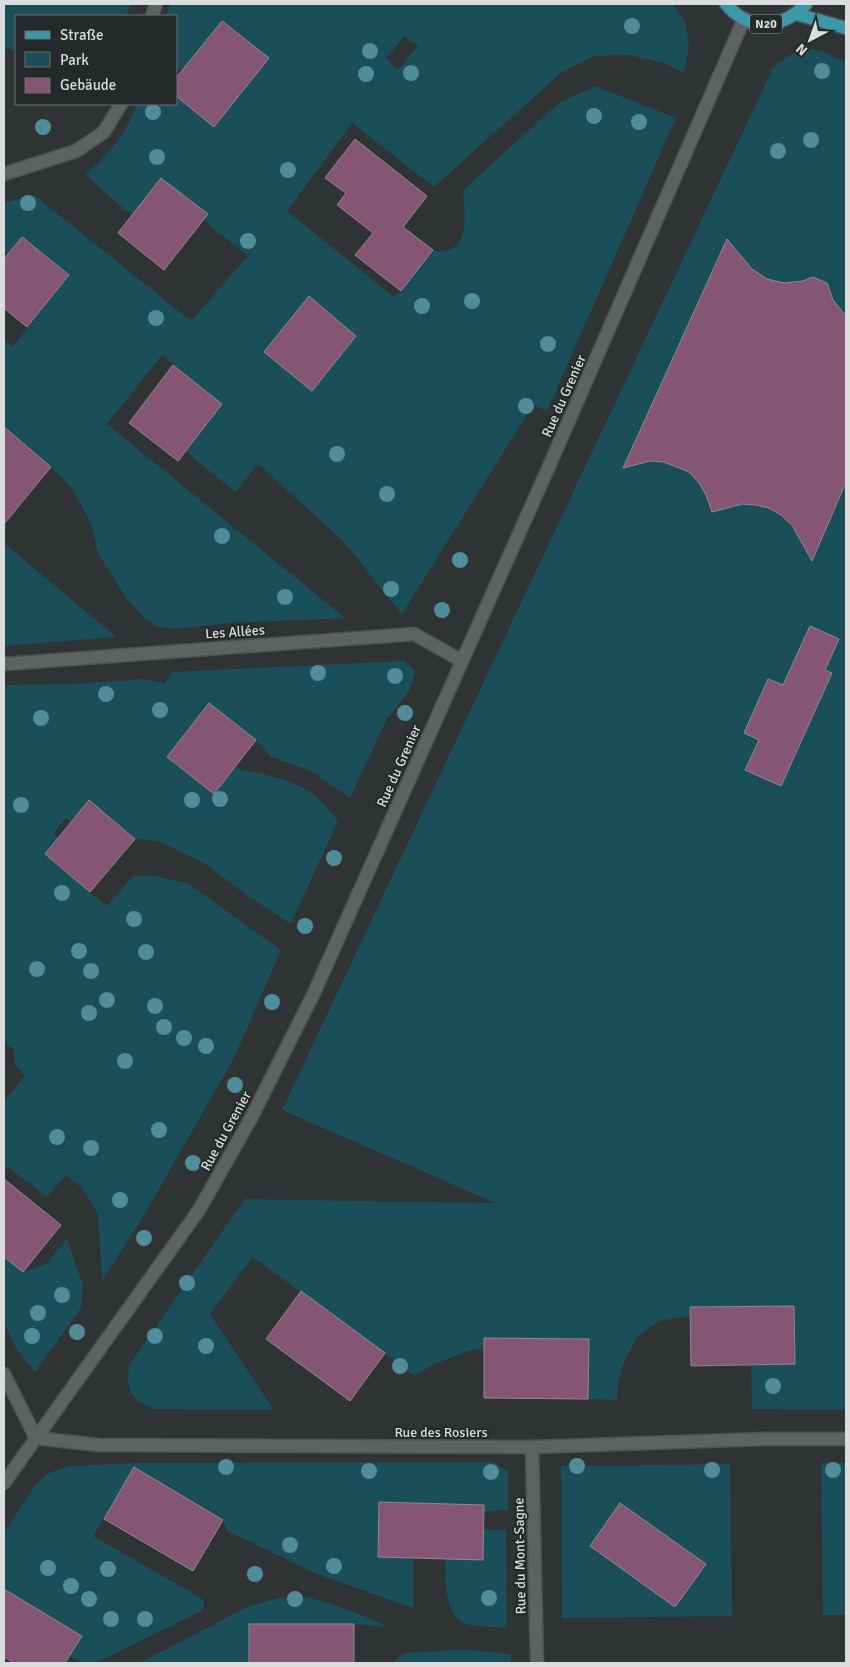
<svg xmlns="http://www.w3.org/2000/svg" width="850" height="1667" font-family="Signika,sans-serif">
  <style>
    .green { fill: #1a4e59; fill-rule: evenodd }
    .building { fill: #845674; stroke: #8f8b8d }
    .lines { fill: none; stroke-linecap: round; stroke-linejoin: round }
    .minor-casing { stroke: #4e5152; stroke-width: 15 }
    .primary-casing { stroke: #4e5152; stroke-width: 15 }
    .minor { stroke: #5e6263; stroke-width: 12 }
    .primary { stroke: #3998aa; stroke-width: 12 }
    .tree { fill: #508c9a }
    .labels { text-anchor: middle; dominant-baseline: central; stroke-width: 4; stroke-linejoin: round; paint-order: stroke }
    .shield { fill: #25292a; stroke: #a4a6a7; stroke-width: 1 }
    .shield-label { font-size: 12px; font-weight: bold; fill: #dadcdd }
    .street-label { font-size: 14px; fill: #dadcdd; stroke: #25292a }
  </style>
  <rect width="100%" height="100%" fill="#2f3334"/>
  <g class="green">
    <path d="M4,4H130L127,16H16V53L8,47L4,52Z"/>
    <path d="M170,4H673L686,24L689,47L684,73L664,63L629,55L594,56L562,72L434,187L352,123L287,211L394,297L401,291L433,250C436,251 441,252 445,251C471,247 464,208 463,190L559,103L595,86L676,118L547,411L533,405L402,614L344,542L258,464L235,492L186,452L222,404L162,355L107,424L345,618L232,623L174,629L156,626L143,617L126,598L98,553L91,524L76,495L63,478L4,427V339L13,347L69,275L22,237L8,254L4,250V203L34,195L191,321L248,256L203,220L207,214L161,178L133,214L126,211L86,175C111,151 125,136 137,104H176V96L215,127L269,58L222,21L182,71L176,67V16H166ZM405,36L418,46L398,70L386,58ZM308,297L356,336L312,390L264,352Z"/>
    <path d="M810,49L822,51L846,62V1410L752,1409L751,1365L795,1364L794,1306L690,1307V1316L659,1321L637,1337L623,1364L617,1390V1400L588,1399L484,1348L465,1352L432,1365L415,1376L253,1257L210,1314L274,1410L153,1409C129,1398 126,1390 129,1365L245,1199L495,1203L282,1110L773,68L790,55Z"/>
    <path d="M4,543L116,637L4,646Z"/>
    <path d="M404,661L410,666L415,672L409,691L387,719L350,798L309,770L271,757L256,740L209,703L167,757L214,794L235,768C258,774 286,777 307,790C319,797 329,810 338,821L291,924L245,894L204,863L158,841L135,839L89,800L71,822L66,818L53,834L58,838L45,855L107,906L133,876H156L189,884L281,950L234,1058L146,1212L102,1281L98,1213L81,1187L66,1175L47,1197L8,1167L4,1171V1101L25,1075L15,1065L14,1050L4,1042V685L76,684L145,679L164,683L172,672Z"/>
    <path d="M67,1239L83,1285L81,1308L35,1372L16,1348L4,1322V1257L23,1272L46,1264Z"/>
    <path d="M492,1462L508,1471V1509L484,1512L483,1505L379,1502L413,1558V1608L317,1574L227,1531L223,1519L135,1467L93,1536L199,1597L204,1601L203,1610L96,1663H82L70,1656L82,1635L4,1589V1532L37,1483L49,1473L69,1466L136,1463Z"/>
    <path d="M821,1463H846V1615H823Z"/>
    <path d="M730,1464L732,1616L562,1618L561,1466Z"/>
    <path d="M483,1529L506,1530L507,1628C498,1627 471,1627 464,1623C443,1613 446,1578 445,1559Z"/>
    <path d="M306,1597C334,1604 362,1614 388,1627L354,1624H249V1663H140L247,1607L279,1598Z"/>
    <path d="M467,1649L511,1655V1663H394L398,1657L408,1653Z"/>
  </g>
  <g class="building">
    <path d="M222,21L269,58L214,127L176,96V78Z"/>
    <path d="M355,139L427,196L403,227L433,250L401,291L355,255L373,233L337,205L346,193L325,178Z"/>
    <path d="M161,178L208,214L164,270L118,233Z"/>
    <path d="M22,237L69,275L27,327L4,308V259Z"/>
    <path d="M727,239L752,269L767,279L784,283L803,281L813,277L827,283L833,300L846,316V482L812,561L792,525L781,515L769,508L756,505L742,504L712,512L706,495L699,483L689,472L664,462L650,461L623,468Z"/>
    <path d="M309,296L356,336L312,391L264,352Z"/>
    <path d="M173,365L222,404L178,461L129,423Z"/>
    <path d="M4,427L51,467L4,524Z"/>
    <path d="M810,626L839,639L825,670L832,673L781,786L745,770L759,740L744,733L768,679L783,685Z"/>
    <path d="M209,703L256,740L214,794L167,757Z"/>
    <path d="M89,800L135,839L90,892L45,854Z"/>
    <path d="M4,1179L61,1225L23,1272L4,1257Z"/>
    <path d="M301,1291L385,1353L350,1401L266,1339Z"/>
    <path d="M794,1306L795,1364L691,1366L690,1307Z"/>
    <path d="M484,1338L589,1339L588,1399L484,1398Z"/>
    <path d="M134,1467L223,1520L193,1571L104,1519Z"/>
    <path d="M379,1502L484,1505L483,1560L378,1557Z"/>
    <path d="M620,1503L706,1564L675,1607L590,1546Z"/>
    <path d="M4,1589L82,1636L65,1663H14L4,1657Z"/>
    <rect x="249" y="1624" width="105" height="39"/>
  </g>
  <g class="lines">
    <g class="minor-casing">
      <g id="minor">
        <path d="M152,16L156,4"/>
        <path d="M4,174L76,151L104,132L121,104"/>
        <path d="M4,664L414,634L462,661"/>
        <path d="M4,1374L36,1438L98,1445L532,1447L766,1439H846"/>
        <path d="M532,1447L537,1663"/>
        <path d="M4,1483L199,1210L250,1120L314,993L547,471L744,19"/>
      </g>
    </g>
    <g class="primary-casing">
      <g id="primary">
        <path d="M726,4C749,32 782,29 806,4"/>
        <path d="M796,14L846,28"/>
      </g>
    </g>
    <use href="#minor" class="minor"/>
    <use href="#primary" class="primary"/>
  </g>
  <g class="tree">
    <circle cx="632" cy="26" r="8"/>
    <circle cx="370" cy="51" r="8"/>
    <circle cx="822" cy="71" r="8"/>
    <circle cx="411" cy="73" r="8"/>
    <circle cx="366" cy="74" r="8"/>
    <circle cx="153" cy="112" r="8"/>
    <circle cx="594" cy="116" r="8"/>
    <circle cx="639" cy="122" r="8"/>
    <circle cx="43" cy="127" r="8"/>
    <circle cx="811" cy="140" r="8"/>
    <circle cx="778" cy="151" r="8"/>
    <circle cx="157" cy="157" r="8"/>
    <circle cx="288" cy="170" r="8"/>
    <circle cx="28" cy="203" r="8"/>
    <circle cx="248" cy="241" r="8"/>
    <circle cx="472" cy="301" r="8"/>
    <circle cx="422" cy="306" r="8"/>
    <circle cx="156" cy="318" r="8"/>
    <circle cx="548" cy="344" r="8"/>
    <circle cx="526" cy="406" r="8"/>
    <circle cx="337" cy="454" r="8"/>
    <circle cx="387" cy="494" r="8"/>
    <circle cx="222" cy="536" r="8"/>
    <circle cx="460" cy="560" r="8"/>
    <circle cx="391" cy="589" r="8"/>
    <circle cx="285" cy="597" r="8"/>
    <circle cx="442" cy="610" r="8"/>
    <circle cx="318" cy="673" r="8"/>
    <circle cx="395" cy="676" r="8"/>
    <circle cx="106" cy="694" r="8"/>
    <circle cx="160" cy="710" r="8"/>
    <circle cx="405" cy="713" r="8"/>
    <circle cx="41" cy="718" r="8"/>
    <circle cx="220" cy="799" r="8"/>
    <circle cx="192" cy="800" r="8"/>
    <circle cx="21" cy="805" r="8"/>
    <circle cx="334" cy="858" r="8"/>
    <circle cx="62" cy="893" r="8"/>
    <circle cx="134" cy="919" r="8"/>
    <circle cx="305" cy="926" r="8"/>
    <circle cx="79" cy="951" r="8"/>
    <circle cx="146" cy="952" r="8"/>
    <circle cx="37" cy="969" r="8"/>
    <circle cx="91" cy="971" r="8"/>
    <circle cx="107" cy="1000" r="8"/>
    <circle cx="272" cy="1002" r="8"/>
    <circle cx="155" cy="1006" r="8"/>
    <circle cx="89" cy="1013" r="8"/>
    <circle cx="164" cy="1027" r="8"/>
    <circle cx="184" cy="1038" r="8"/>
    <circle cx="206" cy="1046" r="8"/>
    <circle cx="125" cy="1061" r="8"/>
    <circle cx="235" cy="1085" r="8"/>
    <circle cx="159" cy="1130" r="8"/>
    <circle cx="57" cy="1137" r="8"/>
    <circle cx="91" cy="1148" r="8"/>
    <circle cx="193" cy="1163" r="8"/>
    <circle cx="120" cy="1200" r="8"/>
    <circle cx="144" cy="1238" r="8"/>
    <circle cx="187" cy="1283" r="8"/>
    <circle cx="62" cy="1295" r="8"/>
    <circle cx="38" cy="1313" r="8"/>
    <circle cx="77" cy="1332" r="8"/>
    <circle cx="32" cy="1336" r="8"/>
    <circle cx="155" cy="1336" r="8"/>
    <circle cx="206" cy="1346" r="8"/>
    <circle cx="400" cy="1366" r="8"/>
    <circle cx="773" cy="1386" r="8"/>
    <circle cx="577" cy="1466" r="8"/>
    <circle cx="226" cy="1467" r="8"/>
    <circle cx="712" cy="1470" r="8"/>
    <circle cx="833" cy="1470" r="8"/>
    <circle cx="369" cy="1471" r="8"/>
    <circle cx="491" cy="1472" r="8"/>
    <circle cx="290" cy="1545" r="8"/>
    <circle cx="334" cy="1566" r="8"/>
    <circle cx="48" cy="1568" r="8"/>
    <circle cx="108" cy="1569" r="8"/>
    <circle cx="255" cy="1574" r="8"/>
    <circle cx="71" cy="1586" r="8"/>
    <circle cx="489" cy="1598" r="8"/>
    <circle cx="89" cy="1599" r="8"/>
    <circle cx="295" cy="1599" r="8"/>
    <circle cx="111" cy="1619" r="8"/>
    <circle cx="145" cy="1619" r="8"/>
  </g>
  <g class="labels">
    <rect class="shield" x="750" y="14.5" width="32" height="19" rx="4"/>
    <g class="shield-label">
      <text x="766" y="24">N20</text>
    </g>
    <g class="street-label">
      <text transform="translate(564 396) rotate(-66)">Rue du Grenier</text>
      <text transform="translate(235 632) rotate(-4)">Les Allées</text>
      <text transform="translate(399 766) rotate(-66)">Rue du Grenier</text>
      <text transform="translate(226 1131) rotate(-61)">Rue du Grenier</text>
      <text x="441" y="1432">Rue des Rosiers</text>
      <text transform="translate(520 1556) rotate(-91)">Rue du Mont-Sagne</text>
    </g>
  </g>
  <rect width="850" height="1667" fill="none" stroke="#dadcdd" stroke-width="10"/>
  <rect x="15" y="15" width="162" height="90" fill="#25292a" stroke="#6d7172"/>
  <rect x="25" y="31" width="25" height="8" fill="#3998aa" stroke="#6d7172"/>
  <text x="60" y="40" font-size="15" fill="#dadcdd">Straße</text>
  <rect x="25" y="52" width="25" height="15" fill="#1a4e59" stroke="#6d7172"/>
  <text x="60" y="65" font-size="15" fill="#dadcdd">Park</text>
  <rect x="25" y="78" width="25" height="15" fill="#845674" stroke="#6d7172"/>
  <text x="60" y="90" font-size="15" fill="#dadcdd">Gebäude</text>
  <g transform="translate(810 40) rotate(221)" stroke="#25292a" stroke-width="4" paint-order="stroke">
  <path d="M0-4L9 19L0 12L-9 19Z" fill="#dadcdd"/>
  <text y="-8" font-size="14" font-weight="bold" text-anchor="middle" fill="#dadcdd">N</text>
  </g>
</svg>
